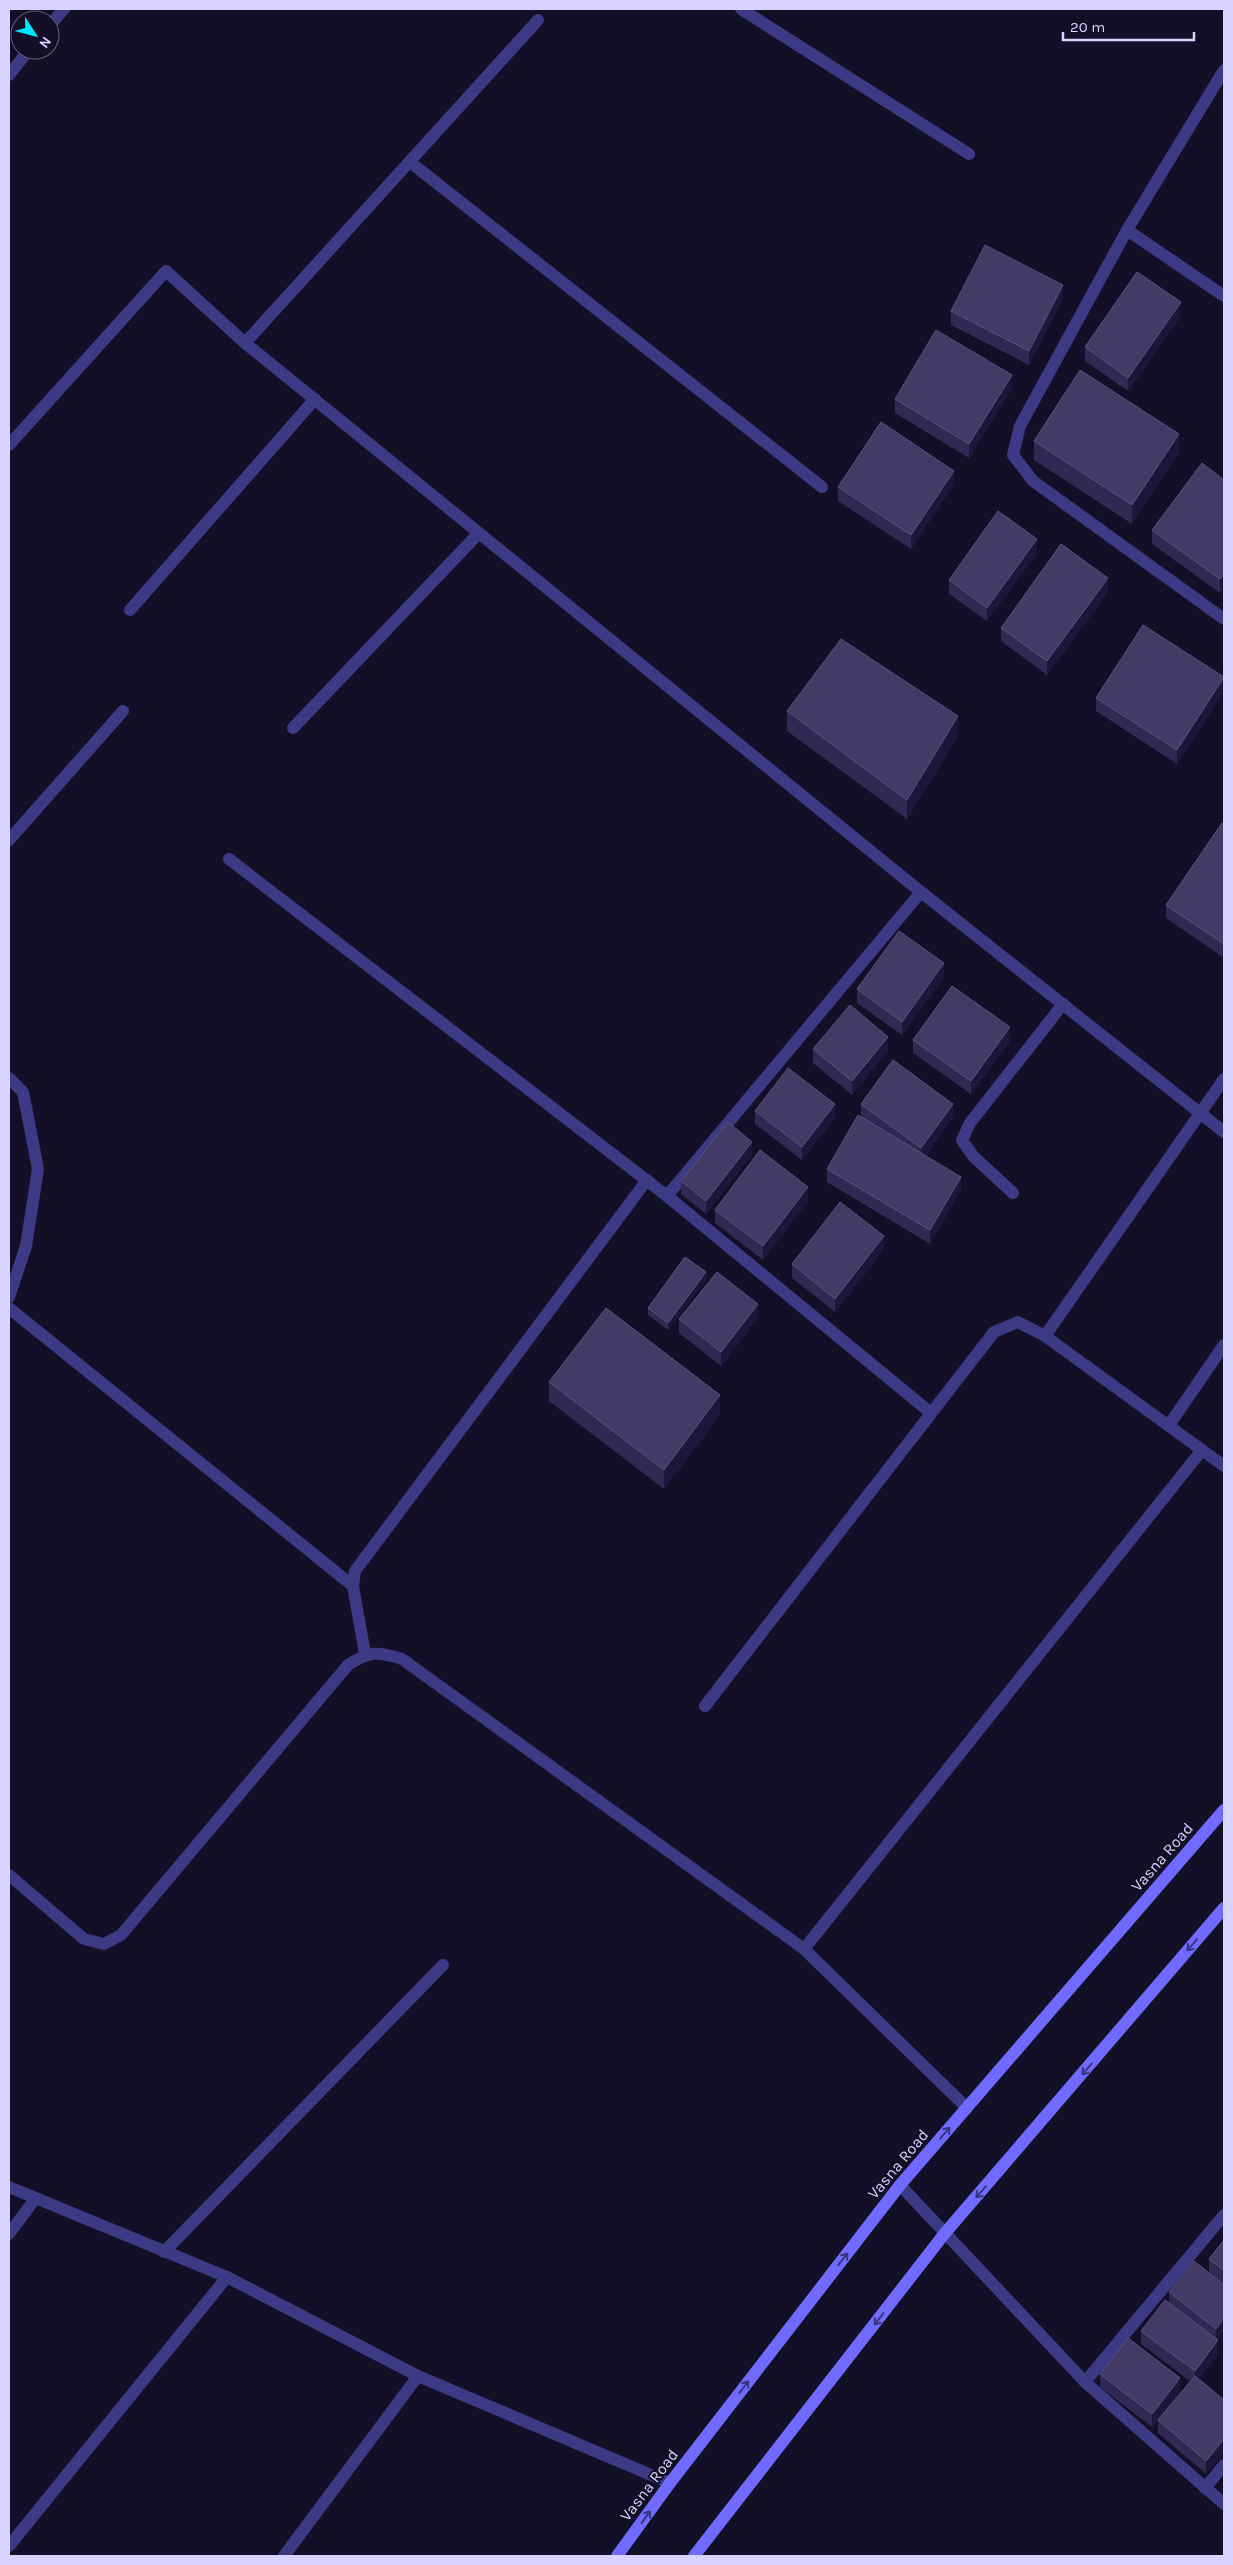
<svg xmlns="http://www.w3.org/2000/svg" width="1233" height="2565" font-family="Karla,sans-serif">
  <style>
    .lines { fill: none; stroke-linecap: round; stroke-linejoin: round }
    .street { stroke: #3d3a85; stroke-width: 12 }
    .secondary { stroke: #6f6bff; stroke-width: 12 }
    .wall { fill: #312854 }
    .shaded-wall { fill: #1d163a }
    .building { fill: #433a66; stroke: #5a527e }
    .oneway { stroke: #38347d }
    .labels { text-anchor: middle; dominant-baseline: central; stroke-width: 4; stroke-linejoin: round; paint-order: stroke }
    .street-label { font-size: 16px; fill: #d9d4ff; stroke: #130f26 }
  </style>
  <rect width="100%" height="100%" fill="#130f26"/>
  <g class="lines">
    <g class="street">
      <path d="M741,9L969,154"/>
      <path d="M50,25L64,9"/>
      <path d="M1224,70L1127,230L1020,426L1013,455L1033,481L1224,619"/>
      <path d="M9,75L29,50"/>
      <path d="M410,162L822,487"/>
      <path d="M1127,230L1224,296"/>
      <path d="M245,343L538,20"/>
      <path d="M9,445L166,271L245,343L921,892L1224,1132"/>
      <path d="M130,610L315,399"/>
      <path d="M293,728L479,533"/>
      <path d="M9,840L123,711"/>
      <path d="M229,859L667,1196L931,1413"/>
      <path d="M9,1078L23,1092L38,1169L26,1246L9,1297"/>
      <path d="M1013,1193L973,1156L962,1140L970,1123L1063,1004"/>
      <path d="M667,1196L921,892"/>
      <path d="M9,1308L353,1586"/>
      <path d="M1045,1336L1224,1079"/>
      <path d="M1169,1425L1224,1345"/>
      <path d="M365,1654L353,1586L355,1571L647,1180"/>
      <path d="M705,1706L994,1332L1018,1322L1045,1336L1224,1466"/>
      <path d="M9,1875L84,1939L104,1944L121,1935L348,1665C369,1651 378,1651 402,1659L804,1949L967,2108"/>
      <path d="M804,1949L1202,1450"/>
      <path d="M900,2185L1085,2382L1224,2504"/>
      <path d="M9,2187L227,2277L418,2376L670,2483"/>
      <path d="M9,2234L35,2199"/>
      <path d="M164,2252L443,1965"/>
      <path d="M1085,2382L1224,2215"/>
      <path d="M1205,2488L1224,2465"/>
      <path d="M9,2546L227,2277"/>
      <path d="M284,2556L418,2376"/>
    </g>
    <g class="secondary">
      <path d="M617,2556L670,2483L900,2185L1224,1810"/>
      <path d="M694,2556L945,2233L1224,1908"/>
    </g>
  </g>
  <g class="wall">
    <path d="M1063,298L1029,365L951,325V311Z"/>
    <path d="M1181,316L1128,391L1085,361V347Z"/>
    <path d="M1012,388L969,458L895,413V399Z"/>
    <path d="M1034,441L1179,453L1132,524L1034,460Z"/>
    <path d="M1224,480L1220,593L1152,544V530Z"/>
    <path d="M954,484L911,549L838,501V487Z"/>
    <path d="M1037,553L987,621L949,594V580Z"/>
    <path d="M1108,592L1047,675L1001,641V628Z"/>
    <path d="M1224,677V691L1177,764L1096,711V698Z"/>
    <path d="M787,711L958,736L907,819L787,731Z"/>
    <path d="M1224,824V958L1166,918V905Z"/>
    <path d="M944,977L902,1035L857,1003V989Z"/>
    <path d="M913,1040L1010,1041L971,1094L913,1053Z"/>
    <path d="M813,1049L888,1051L852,1095L813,1063Z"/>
    <path d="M861,1104L953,1117L926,1155L961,1190L930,1244L827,1182V1169L861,1117Z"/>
    <path d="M755,1111L835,1118L802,1160L755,1124Z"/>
    <path d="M752,1155L706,1214L681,1194V1181Z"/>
    <path d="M808,1201L763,1260L715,1223V1210Z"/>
    <path d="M884,1249L835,1312L792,1278V1264Z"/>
    <path d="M706,1279L668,1330L648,1315V1308Z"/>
    <path d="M758,1318L721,1366L679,1333V1319Z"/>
    <path d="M549,1382L720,1415L664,1489L549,1401Z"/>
    <path d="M1224,2240V2285L1209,2273V2259Z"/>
    <path d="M1224,2285L1218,2340V2354L1199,2379L1224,2400L1206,2474L1158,2433V2420L1152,2427L1100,2387V2374L1180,2391L1162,2415L1190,2381L1141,2344V2331L1169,2303V2292Z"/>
  </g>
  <g class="shaded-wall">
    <path d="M1063,285V298L1029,365V351Z"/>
    <path d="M1181,302V316L1128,391V378Z"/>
    <path d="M1012,375V388L969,458V444Z"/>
    <path d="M1179,434V453L1132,524V505Z"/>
    <path d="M954,471V484L911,549V535Z"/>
    <path d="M1037,539V553L987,621V608Z"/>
    <path d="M1224,574V587L1220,593V579Z"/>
    <path d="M1108,578V592L1047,675V661Z"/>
    <path d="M1224,678V691L1177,764V750Z"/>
    <path d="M958,716V736L907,819V800Z"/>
    <path d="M944,963V977L902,1035V1022Z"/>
    <path d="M1010,1027V1041L971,1094V1081Z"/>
    <path d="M888,1037V1051L852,1095V1081Z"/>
    <path d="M835,1104V1118L802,1160V1147Z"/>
    <path d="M953,1104V1117L921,1161V1148Z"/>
    <path d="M752,1142V1155L706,1214V1201Z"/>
    <path d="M961,1177V1190L930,1244V1230Z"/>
    <path d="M808,1187V1201L763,1260V1246Z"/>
    <path d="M884,1236V1249L835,1312V1299Z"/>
    <path d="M706,1272V1279L668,1330V1323Z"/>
    <path d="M758,1304V1318L721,1366V1352Z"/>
    <path d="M720,1395V1415L664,1489V1470Z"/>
    <path d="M1224,2318V2331L1216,2342V2329Z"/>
    <path d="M1218,2340V2354L1195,2385V2371Z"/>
    <path d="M1180,2378V2391L1152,2427V2414Z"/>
    <path d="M1224,2439V2453L1206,2474V2461Z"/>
  </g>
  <g class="building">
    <path d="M985,245L1063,285L1029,351L951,311Z"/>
    <path d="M1137,272L1181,302L1128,378L1085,347Z"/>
    <path d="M936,330L1012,375L969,444L895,399Z"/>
    <path d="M1080,370L1179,434L1132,505L1034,441Z"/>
    <path d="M881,422L954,471L911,535L838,487Z"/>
    <path d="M1202,463L1224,480V574L1220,579L1152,530Z"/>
    <path d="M998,511L1037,539L987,608L949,580Z"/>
    <path d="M1061,544L1108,578L1047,661L1001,628Z"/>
    <path d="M1143,625L1224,677L1177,750L1096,698Z"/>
    <path d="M841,639L958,716L907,800L787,711Z"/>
    <path d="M1222,823L1224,824V944L1166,905Z"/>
    <path d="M899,931L944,963L902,1022L857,989Z"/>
    <path d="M952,986L1010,1027L971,1081L913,1040Z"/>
    <path d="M850,1005L888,1037L852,1081L813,1049Z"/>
    <path d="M893,1060L953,1104L921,1148L861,1104Z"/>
    <path d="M788,1068L835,1104L802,1147L755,1111Z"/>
    <path d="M858,1115L961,1177L930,1230L827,1169Z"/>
    <path d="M728,1122L752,1142L706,1201L681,1181Z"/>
    <path d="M760,1150L808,1187L763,1246L715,1210Z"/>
    <path d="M840,1202L884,1236L835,1299L792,1264Z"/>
    <path d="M685,1257L706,1272L668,1323L648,1308Z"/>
    <path d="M717,1272L758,1304L721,1352L679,1319Z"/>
    <path d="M606,1308L720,1395L664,1470L549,1382Z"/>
    <path d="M1224,2240V2271L1209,2259Z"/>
    <path d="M1194,2261L1224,2285V2318L1216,2329L1169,2292Z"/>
    <path d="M1165,2300L1218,2340L1195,2371L1141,2331Z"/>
    <path d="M1128,2338L1180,2378L1152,2414L1100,2374Z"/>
    <path d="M1195,2376L1224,2400V2439L1206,2461L1158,2420Z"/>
  </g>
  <defs><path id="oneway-shaft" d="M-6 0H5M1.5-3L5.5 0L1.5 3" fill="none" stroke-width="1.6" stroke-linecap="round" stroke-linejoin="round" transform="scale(1.25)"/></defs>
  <g class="oneway">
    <use href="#oneway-shaft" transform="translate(1192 1945) rotate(131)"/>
    <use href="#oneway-shaft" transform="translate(1087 2069) rotate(131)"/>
    <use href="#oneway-shaft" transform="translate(945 2133) rotate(-49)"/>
    <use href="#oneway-shaft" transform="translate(981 2192) rotate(131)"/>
    <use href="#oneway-shaft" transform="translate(843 2259) rotate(-52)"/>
    <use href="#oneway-shaft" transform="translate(879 2319) rotate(128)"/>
    <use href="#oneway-shaft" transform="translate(744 2387) rotate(-52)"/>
    <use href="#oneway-shaft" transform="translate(646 2517) rotate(-54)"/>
  </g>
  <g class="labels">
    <g class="street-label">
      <text transform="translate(1162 1857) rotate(-49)">Vasna Road</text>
      <text transform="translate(898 2164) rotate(-50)">Vasna Road</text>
      <text transform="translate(649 2485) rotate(-53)">Vasna Road</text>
    </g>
  </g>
  <rect width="1233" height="2565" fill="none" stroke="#d9d4ff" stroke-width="20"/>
  <g transform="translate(35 35) rotate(126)"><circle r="24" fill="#130f26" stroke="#625e7d"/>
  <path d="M0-4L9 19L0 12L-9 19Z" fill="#00e5ff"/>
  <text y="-8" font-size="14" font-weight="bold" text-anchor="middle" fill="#d9d4ff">N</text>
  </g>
  <path d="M1063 32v8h131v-8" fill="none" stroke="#d9d4ff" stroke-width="2.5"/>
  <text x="1070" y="32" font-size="15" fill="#d9d4ff" stroke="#130f26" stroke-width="4" paint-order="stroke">20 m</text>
</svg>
